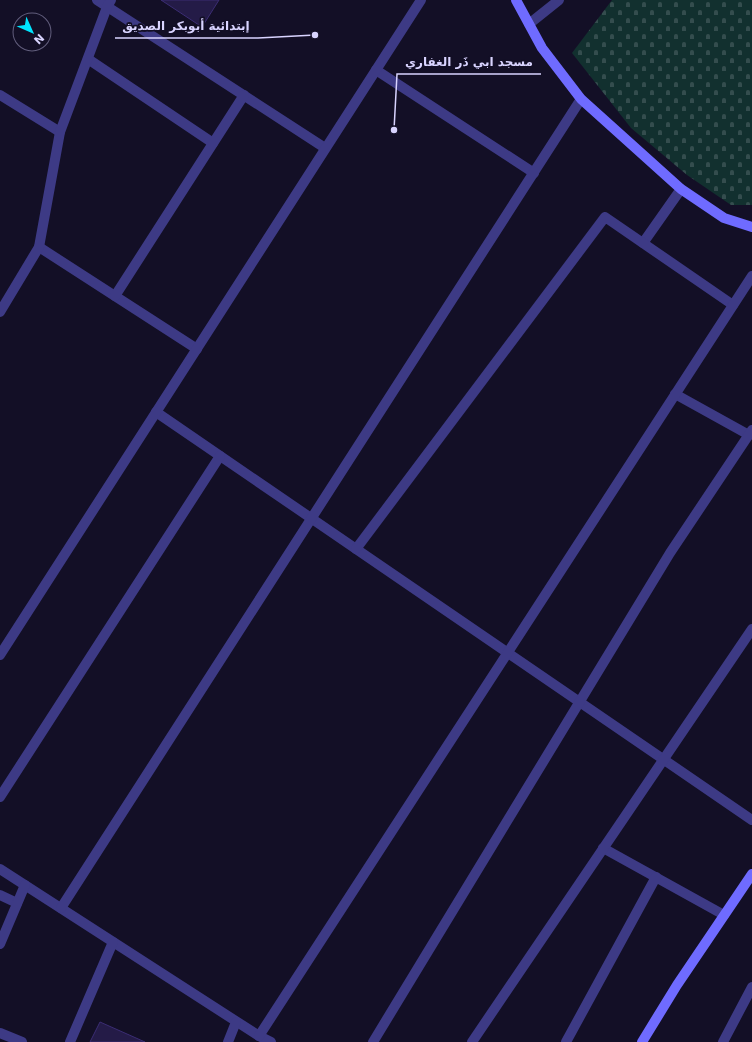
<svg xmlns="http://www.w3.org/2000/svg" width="752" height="1042" font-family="'DejaVu Sans',Cairo,sans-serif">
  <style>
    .cemetery { fill: url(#cemetery-stones) }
    .building { fill: #241b47; stroke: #3b2d73 }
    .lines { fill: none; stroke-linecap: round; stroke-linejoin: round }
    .street { stroke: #3d3a85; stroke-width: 10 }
    .secondary { stroke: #6f6bff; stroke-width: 10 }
    .leader { fill: none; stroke: #d9d4ff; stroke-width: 1.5 }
    .callout-dot { fill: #d9d4ff; stroke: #130f26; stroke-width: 1.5 }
    .callout-label { font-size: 12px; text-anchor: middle; font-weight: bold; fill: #d9d4ff; stroke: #130f26; stroke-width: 3.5; stroke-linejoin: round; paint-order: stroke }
  </style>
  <defs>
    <pattern id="cemetery-stones" width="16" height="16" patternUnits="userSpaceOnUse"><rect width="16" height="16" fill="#12302f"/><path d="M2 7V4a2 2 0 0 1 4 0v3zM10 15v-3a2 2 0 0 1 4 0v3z" fill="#344d4e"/></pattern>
  </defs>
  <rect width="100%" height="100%" fill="#130f26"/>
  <path class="cemetery" d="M612,0H752V205H731L687,175L631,128L572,53Z"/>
  <g class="building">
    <path d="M161,0H219L202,27Z"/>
    <path d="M100,1022L145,1042H90Z"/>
  </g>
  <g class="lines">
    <g class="street">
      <path d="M97,0L325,148"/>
      <path d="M529,24L559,0"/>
      <path d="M88,59L213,143"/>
      <path d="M376,70L534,173"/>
      <path d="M0,95L60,132"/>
      <path d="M643,243L681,189"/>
      <path d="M39,247L197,349"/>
      <path d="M115,296L244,95"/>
      <path d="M0,312L39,247L60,132L107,7L111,0"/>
      <path d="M675,394L749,435"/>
      <path d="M156,412L752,820"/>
      <path d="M356,549L605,217L733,305"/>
      <path d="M0,655L421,0"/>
      <path d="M0,797L220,456"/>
      <path d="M603,848L724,915"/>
      <path d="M0,869L259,1036L271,1042"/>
      <path d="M0,895L17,903"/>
      <path d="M61,908L581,99"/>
      <path d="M0,944L25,885"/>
      <path d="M0,1033L22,1042"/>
      <path d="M259,1036L752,276"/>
      <path d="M70,1042L113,942"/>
      <path d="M228,1042L236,1022"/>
      <path d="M373,1042L670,553L752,430"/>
      <path d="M472,1042L752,629"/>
      <path d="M566,1042L656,877"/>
      <path d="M723,1042L752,987"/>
    </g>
    <g class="secondary">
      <path d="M516,0L542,48L581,99L681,189L724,218L752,227"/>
      <path d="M642,1042L677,985L752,874"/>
    </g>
  </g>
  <path class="leader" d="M315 35L258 38H115M394 130L397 74H541"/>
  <g class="callout-dot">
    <circle cx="315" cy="35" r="4"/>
    <circle cx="394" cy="130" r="4"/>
  </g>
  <g class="callout-label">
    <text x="186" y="30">إبتدائية أبوبكر الصديق</text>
    <text x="469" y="66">مسجد ابي ذَر الغفاري</text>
  </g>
  <g transform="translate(32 32) rotate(135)"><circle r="19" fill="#130f26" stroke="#625e7d"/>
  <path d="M0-3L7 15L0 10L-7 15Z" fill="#00e5ff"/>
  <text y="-6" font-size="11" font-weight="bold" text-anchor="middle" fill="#d9d4ff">N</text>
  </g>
</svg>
